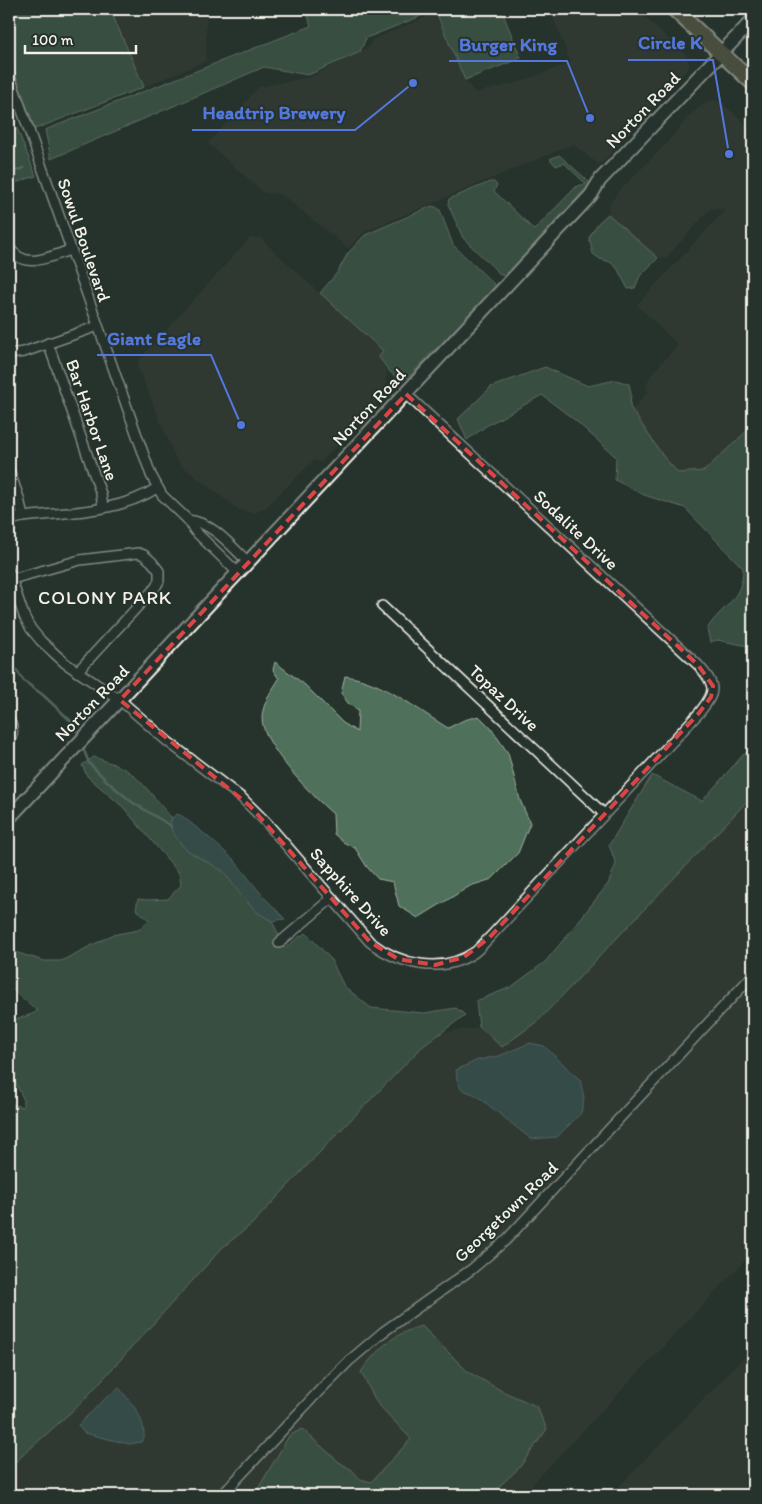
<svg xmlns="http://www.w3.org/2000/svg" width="762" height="1504" font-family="Itim,sans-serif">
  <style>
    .built { fill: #3b4139 }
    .green { fill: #50705a; stroke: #a2b0a1 }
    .water { fill: #446967; stroke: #8a9f9b }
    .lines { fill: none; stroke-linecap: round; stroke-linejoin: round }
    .stream { stroke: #8a9f9b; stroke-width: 2.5 }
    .street-casing { stroke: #f4f1e8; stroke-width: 12 }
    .secondary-casing { stroke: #f4f1e8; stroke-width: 16 }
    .primary-casing { stroke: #f4f1e8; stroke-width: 18 }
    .street { stroke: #26332d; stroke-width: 9 }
    .secondary { stroke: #26332d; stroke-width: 12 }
    .primary { stroke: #726e52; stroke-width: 14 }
    .marked { fill: none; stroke: #da4645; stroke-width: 4; stroke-dasharray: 10 6; stroke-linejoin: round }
    .labels { text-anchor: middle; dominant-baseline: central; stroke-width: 4; stroke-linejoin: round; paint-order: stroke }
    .street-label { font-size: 18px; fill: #f4f1e8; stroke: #26332d }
    .neighbourhood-label { font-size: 19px; letter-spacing: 1px; fill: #f4f1e8; stroke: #26332d }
    .leader { fill: none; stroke: #5377dc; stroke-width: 2 }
    .callout-dot { fill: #5377dc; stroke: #26332d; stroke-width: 2 }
    .callout-label { font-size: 19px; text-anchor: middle; font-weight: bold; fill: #5377dc; stroke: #26332d; stroke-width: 4; stroke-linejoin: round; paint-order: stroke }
  </style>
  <rect width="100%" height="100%" fill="#26332d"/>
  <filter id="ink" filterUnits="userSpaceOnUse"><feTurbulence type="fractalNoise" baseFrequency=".02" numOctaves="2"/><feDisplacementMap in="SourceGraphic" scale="10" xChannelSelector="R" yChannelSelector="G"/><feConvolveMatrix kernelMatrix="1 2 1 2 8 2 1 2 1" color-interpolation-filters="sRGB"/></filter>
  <g filter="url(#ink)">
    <g class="built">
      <path d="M109,9H206V61L144,87Z"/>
      <path d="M550,9H636L688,57L689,67L603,162L598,164L573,144L364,232L348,248L281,194L264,193L208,143L259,87L311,77L369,47L372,40L434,14L447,37L465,80L475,93L517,83L571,63Z"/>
      <path d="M714,100L722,103L753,131V425L704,471L677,473L663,456L632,410L648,392L646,385L651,375L678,345L637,305L726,209H710L667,257L658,258L608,214L609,205L619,191L667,143L690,115L704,104Z"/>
      <path d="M250,238H260L383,352L379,357L387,369L385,394L321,462L314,460L264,509L254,513L239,510L182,466L176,459L138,368V361Z"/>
      <path d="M753,795V1252L522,1495H9V1467L422,1035L539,1020Z"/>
      <path d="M753,1348V1495H611Z"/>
    </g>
    <g class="green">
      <path d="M9,9H110L144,87L35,129L9,57Z"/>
      <path d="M306,9H426L419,17L366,38L360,52L308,75L264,67L51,159L45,130L311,26Z"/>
      <path d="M451,9H501L521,58L465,80L437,15Z"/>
      <path d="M17,128L36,176L9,185V131Z"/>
      <path d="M559,155L586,179C588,181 590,182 590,185C589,199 520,263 507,277L501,275L463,238L448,204L449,199L490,182H494L497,185L494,191L534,230L577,186L586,184L564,163L556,166L550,159Z"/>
      <path d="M432,206L436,207L440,210L453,245L495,285L496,290L448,342L433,351L409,377L399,380L390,372L379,357L383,351L320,293L337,273L348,253L365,235Z"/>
      <path d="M608,214L658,258L640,276L635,288L628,289L617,268L610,262L600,259L593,254L589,238L598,223Z"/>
      <path d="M545,367L588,386L616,380L629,384L631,393L630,407L663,456L678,473L704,471L753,425V647L717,640L710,642L707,629C722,605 743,601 743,568L685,508L644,495L615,480L616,457L576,421L542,395L486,426L467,440L458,419L491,387Z"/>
      <path d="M275,662L305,685L343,723L357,732L358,711L348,703L341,693L345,676C383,681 416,709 448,728L464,720L479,716L490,727L508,753L520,800L530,823L518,853L492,879L470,886L418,918L399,906L393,882L378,879L367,867L355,848L343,842L334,834L333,814C313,796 262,746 262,718C262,705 272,690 279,679L273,670Z"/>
      <path d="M753,748V795L539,1020L502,1047L479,1027L476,1001L511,987L545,962L565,938L608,884L616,864L609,845L652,775L702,801L743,755Z"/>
      <path d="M94,757C103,761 114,763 123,768C143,779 156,802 172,818L170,824L172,831L198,857L223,871L248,903L257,912L272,921L285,948L299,937L306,933L330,958L344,986L371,1008L424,1013L456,1008L465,1015L422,1047L333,1138L252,1224L223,1247L81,1403L13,1464L9,1471V1101L14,1105L23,1107V1098L9,1070V1023C18,1017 28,1017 38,1011L9,987C9,973 9,964 15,952L44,961H61L112,935L138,930L149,920L136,909L138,899L147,900L168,899L181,885L179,873L123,807L87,776L82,765Z"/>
      <path d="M422,1326L468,1372L502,1391L536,1406L547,1429L519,1468L490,1495H257L256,1492L289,1436L302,1429L339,1462L352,1470L360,1479L371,1482L411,1439L377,1403L361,1372C377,1349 394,1333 422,1326Z"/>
    </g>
    <g class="water">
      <path d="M177,814L182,816L207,836L234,860L262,895L285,919L272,921L257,912L241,895L223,871L188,851L181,844L172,831L170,824L172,818Z"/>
      <path d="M530,1043L544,1046L580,1080L584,1098L581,1113L557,1137L531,1139L476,1095L461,1089L457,1079L456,1070L478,1060L499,1056Z"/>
      <path d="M119,1388C132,1403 145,1418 144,1438L141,1442L129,1444L84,1433L78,1425L108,1396Z"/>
    </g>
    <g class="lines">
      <g class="stream">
        <path d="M9,173L24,168"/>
        <path d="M9,659L24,681L43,695L73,723L78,734"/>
        <path d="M83,748L89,763L108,782L132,802L171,826"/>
      </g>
      <g class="street-casing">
        <g id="street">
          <path d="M9,74L151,475L162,495L188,520L195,531L238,573"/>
          <path d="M9,247C24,271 49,257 70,250"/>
          <path d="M48,343L101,494L103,507"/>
          <path d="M9,354L24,352L98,326"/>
          <path d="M9,470L19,498L23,517"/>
          <path d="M9,520L23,517C68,512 118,513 157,488"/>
          <path d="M188,520C212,522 231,546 248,562"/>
          <path d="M9,572L24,616L31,629L41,641L65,663L120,700L167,741L242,798L266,822L370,942C400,965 442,975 475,952C480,948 484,943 489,938L699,713C716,692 717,686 698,665L406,394"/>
          <path d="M12,579L80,560L138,553L144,555L152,562L159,571V581L155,588L77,672"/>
          <path d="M382,606L604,814"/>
          <path d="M9,720C14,728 14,734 9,742"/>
          <path d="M279,943L332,898"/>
          <path d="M222,1495L319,1391L349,1361L383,1332L472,1269L506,1240L753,975"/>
        </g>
      </g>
      <g class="secondary-casing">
        <path id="secondary" d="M9,818L559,229L591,195L600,180L753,20"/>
      </g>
      <g class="primary-casing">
        <path id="primary" d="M674,9L753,83"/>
      </g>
      <use href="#street" class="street"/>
      <use href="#secondary" class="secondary"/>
      <use href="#primary" class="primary"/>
    </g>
  </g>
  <path d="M0 0H762V1504H0ZM406,394L698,665L713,686L711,697L699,713L489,938L464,957L435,965L398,959L370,942L250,806L120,700Z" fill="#26332d" fill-opacity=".55" fill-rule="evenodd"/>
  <path class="marked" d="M406,394L698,665L713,686L711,697L699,713L489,938L464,957L435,965L398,959L370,942L250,806L120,700Z"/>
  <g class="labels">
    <g class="street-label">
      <text transform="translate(643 110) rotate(-46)">Norton Road</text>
      <text transform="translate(84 240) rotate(71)">Sowul Boulevard</text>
      <text transform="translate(369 407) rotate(-47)">Norton Road</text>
      <text transform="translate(92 420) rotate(71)">Bar Harbor Lane</text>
      <text transform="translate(576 530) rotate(43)">Sodalite Drive</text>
      <text transform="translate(504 698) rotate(43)">Topaz Drive</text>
      <text transform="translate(92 703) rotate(-46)">Norton Road</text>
      <text transform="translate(351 892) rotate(48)">Sapphire Drive</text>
      <text transform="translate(506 1212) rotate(-44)">Georgetown Road</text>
    </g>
    <g class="neighbourhood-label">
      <text x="105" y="597">COLONY PARK</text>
    </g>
  </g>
  <path class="leader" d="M729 154L713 60H628M590 118L567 61H449M413 83L355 130H192M241 425L211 355H97"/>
  <g class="callout-dot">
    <circle cx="729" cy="154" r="5"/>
    <circle cx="590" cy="118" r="5"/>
    <circle cx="413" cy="83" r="5"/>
    <circle cx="241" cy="425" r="5"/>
  </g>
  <g class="callout-label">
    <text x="670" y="49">Circle K</text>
    <text x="508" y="51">Burger King</text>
    <text x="274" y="119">Headtrip Brewery</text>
    <text x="154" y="345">Giant Eagle</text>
  </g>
  <rect width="762" height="1504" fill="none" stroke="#26332d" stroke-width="30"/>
  <rect x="15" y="15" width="732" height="1474" fill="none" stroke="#f4f1e8" stroke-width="2" filter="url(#ink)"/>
  <path d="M25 45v8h111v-8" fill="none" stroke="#f4f1e8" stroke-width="2.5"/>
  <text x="32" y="45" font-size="15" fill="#f4f1e8" stroke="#26332d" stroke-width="4" paint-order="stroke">100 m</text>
</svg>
